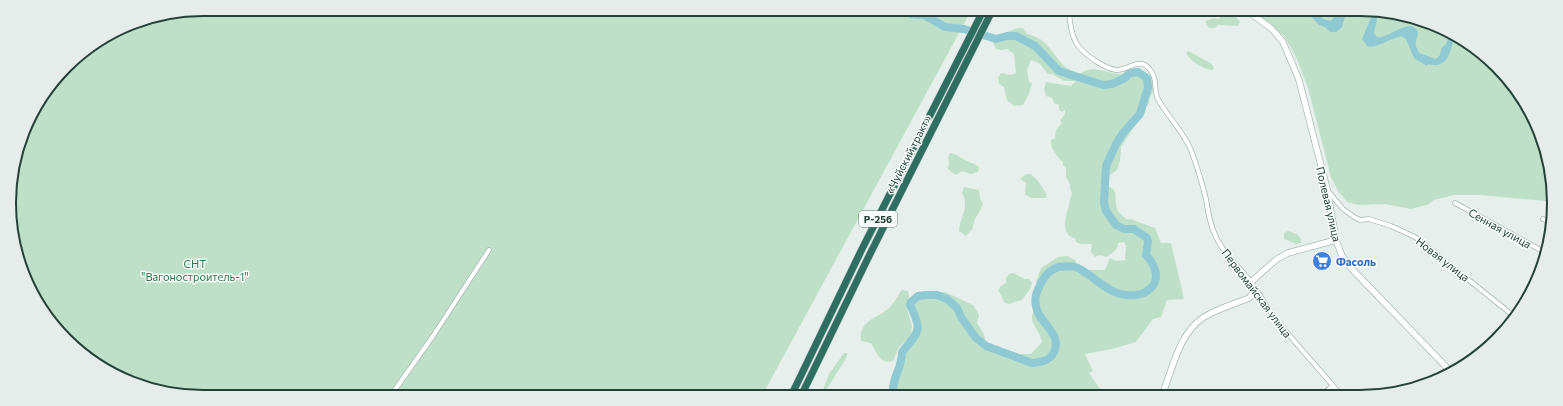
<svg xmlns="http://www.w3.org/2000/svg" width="1563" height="406" font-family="Commissioner,sans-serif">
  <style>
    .green { fill: #bfe0c8 }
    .water { fill: #8ec9d4 }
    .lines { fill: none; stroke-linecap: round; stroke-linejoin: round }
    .river { stroke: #8ec9d4; stroke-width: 8 }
    .street-casing { stroke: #a8b8b2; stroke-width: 5.5 }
    .secondary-casing { stroke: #a4bbb3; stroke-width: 7 }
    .highway-casing { stroke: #c2cac8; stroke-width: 8 }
    .street { stroke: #fff; stroke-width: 4 }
    .secondary { stroke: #fff; stroke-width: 5.5 }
    .highway { stroke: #2f6f62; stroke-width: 7 }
    .labels { text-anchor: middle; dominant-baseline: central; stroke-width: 3; stroke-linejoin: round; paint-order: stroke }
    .shield { fill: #f7fbf9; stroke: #637a73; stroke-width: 1 }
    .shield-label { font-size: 10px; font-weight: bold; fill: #24423a }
    .street-label { font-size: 11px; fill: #24423a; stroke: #f7fbf9 }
    .shop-label { font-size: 11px; font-weight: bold; fill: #366cbe; stroke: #f7fbf9; text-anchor: start }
    .park-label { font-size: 11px; fill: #2d7a4b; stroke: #f7fbf9 }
    .rim { fill: none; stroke: #24423a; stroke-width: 2 }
  </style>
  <rect width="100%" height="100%" fill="#e6efeb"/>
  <g class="green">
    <path d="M203,9L971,11L763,394L165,393L106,371L49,321L16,253L9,190L29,117L75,57L129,24Z"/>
    <path d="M1255,12L1398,13L1468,42L1521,95L1550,165V199L1546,201L1480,195H1454L1434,200L1427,205L1411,209L1385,204L1359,205L1347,202L1338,191L1331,177L1308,88L1296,57L1284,36Z"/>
    <path d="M1225,14L1236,17L1240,22L1238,26L1218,25L1215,28H1209L1205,21L1214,18L1218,19Z"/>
    <path d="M1017,28H1023L1027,34C1047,38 1051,52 1063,65C1068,70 1074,71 1079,75C1090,64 1105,72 1118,74C1123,75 1124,71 1129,69C1141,65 1156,78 1153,91C1152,95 1149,97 1149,103L1121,147L1120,161L1117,170L1105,179H1102V183C1124,192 1111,195 1118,211C1120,214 1124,217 1127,220L1130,219L1155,228L1161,243H1171L1184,299L1167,300L1161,317L1153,319L1136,342L1112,349L1085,354L1093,371L1089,373L1104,395H893C891,379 902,369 902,352C919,331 923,331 910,305L911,302L918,296L945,292L973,305L979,315L977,323L984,334L986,346L1010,354H1031L1042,342C1039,327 1025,322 1036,308L1035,297L1039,287L1036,282L1041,268L1058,257L1067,256L1075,260L1079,268L1088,274L1089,270H1105L1110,258L1117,261L1125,260L1126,246L1124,242L1118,243C1118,251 1112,252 1107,257L1099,255L1095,257L1091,252L1092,244H1081L1076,242L1075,238C1061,236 1065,218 1068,209C1070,204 1069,199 1072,194L1070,188V184L1066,177V168L1063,165V162C1057,156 1050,149 1051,140L1055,138L1056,130L1062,123L1060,121L1065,114V110L1062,112L1059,110V105L1054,103L1052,98L1046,96L1044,89L1046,82L1071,86L1076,81H1064L1052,74H1048L1039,63L1031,60L1027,70L1029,82L1032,83L1029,94L1023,105L1014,106L1007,100L1004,87L999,84L998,78L1001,73L1010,75L1016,73L1014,54L1007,49L1002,50L996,49L993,42L996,36Z"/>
    <path d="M1188,51L1210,63L1214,67L1213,70C1204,70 1190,61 1186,53Z"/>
    <path d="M950,153C957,154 959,157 965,160C970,163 975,163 979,167L978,172L971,174L962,171L956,175L948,169L949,163L948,157Z"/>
    <path d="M1026,174H1031L1038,181L1047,195L1045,198H1031L1025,194L1026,183L1020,179Z"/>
    <path d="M964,187L979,190L980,198L983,204L981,209L975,219L972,229L966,236L959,231C960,216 970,208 962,193Z"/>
    <path d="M1288,231L1297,234L1301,239V243L1296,244L1284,239V233Z"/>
    <path d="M1013,273L1025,279H1029L1032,283L1030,289L1022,300L1014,302L1010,304L1005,303L998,290L1001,286L1006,283V278L1009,274Z"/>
    <path d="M902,290L908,291L909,297L907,309L912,326L910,337L899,347L893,361C880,365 877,353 871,343L861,341C858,320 879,318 890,307C895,302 898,295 902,290Z"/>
    <path d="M844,353H847V356L845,360L826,390H823L829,374Z"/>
  </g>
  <g class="water">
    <path d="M1307,12C1318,12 1319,19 1330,21L1333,19L1335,12L1346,13L1342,27L1336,32H1330L1325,27L1319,25Z"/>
    <path d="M1370,13H1375C1379,23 1375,23 1374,33L1377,37C1385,39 1400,26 1411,26C1424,32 1414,37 1416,46C1416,47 1419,52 1419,53L1436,59L1440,55L1441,49L1446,44L1450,34L1455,36C1450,50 1449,70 1428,64L1427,66L1414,58L1406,39L1401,36C1391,38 1376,49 1367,46L1362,39L1371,18Z"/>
  </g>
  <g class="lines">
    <path class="river" d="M893,395C891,379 902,369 902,352C919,331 923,331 910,305L911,302L918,296L926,295H937L947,299L957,308L961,317L976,338L986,346L1032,363C1041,362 1050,361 1054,352C1063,333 1038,323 1036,306C1034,297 1037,291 1041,283C1045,275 1050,269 1059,267C1065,266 1074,265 1080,269C1099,280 1111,298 1136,295C1140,294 1144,294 1147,291C1152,287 1156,284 1156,276C1156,269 1151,260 1146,255L1148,242L1147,238L1134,229H1124L1116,225L1106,211L1104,203L1106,166L1116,144L1123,133L1140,114L1148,87L1147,78L1138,72L1130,73L1125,78L1112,84L1103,85L1059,71L1035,46L1016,36H1007L996,39L964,29L945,27L924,15L911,14L903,11"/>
    <g class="street-casing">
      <g id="street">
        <path d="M1069,12C1071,38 1075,49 1099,63C1104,66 1110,69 1116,70C1128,71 1140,55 1151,71C1158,80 1153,90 1158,99C1168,117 1183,131 1191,150C1197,166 1202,183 1206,199C1208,212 1210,225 1216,237C1224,255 1239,266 1251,282C1259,293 1266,306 1274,317C1296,344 1319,369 1341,395"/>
        <path d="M1328,191L1343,209L1354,217L1360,220L1369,219L1391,226L1415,237L1515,317"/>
        <path d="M1455,203L1546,253"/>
        <path d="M1543,219L1550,222"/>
        <path d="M392,394L433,336L489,250"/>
        <path d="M1321,395L1333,386"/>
      </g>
    </g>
    <g class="secondary-casing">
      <g id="secondary">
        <path d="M1249,12L1272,29L1283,42L1299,80L1327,189L1336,240L1342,256L1351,268L1452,373"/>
        <path d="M1162,395C1173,369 1178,334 1204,317C1217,309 1234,304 1249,298L1253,293L1251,282L1277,259L1288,253L1336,240"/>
      </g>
    </g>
    <g class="highway-casing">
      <g id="highway">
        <path d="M792,394L862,249L983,11"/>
        <path d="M802,394L870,254L992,11"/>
      </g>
    </g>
    <use href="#street" class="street"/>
    <use href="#secondary" class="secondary"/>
    <use href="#highway" class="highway"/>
  </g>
  <defs>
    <g id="supermarket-disc" transform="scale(1)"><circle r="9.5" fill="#3f7fe0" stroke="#f7fbf9"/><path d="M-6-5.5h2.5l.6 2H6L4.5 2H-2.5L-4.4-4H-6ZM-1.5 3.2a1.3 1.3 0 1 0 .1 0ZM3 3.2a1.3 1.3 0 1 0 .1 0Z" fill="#fff"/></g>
  </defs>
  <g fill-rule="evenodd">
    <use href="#supermarket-disc" x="1322" y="261"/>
  </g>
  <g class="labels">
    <rect class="shield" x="859" y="211" width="38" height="16" rx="3"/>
    <g class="shield-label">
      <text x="878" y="219">Р-256</text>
    </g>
    <g class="street-label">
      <text transform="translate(908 154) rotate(-63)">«Чуйский тракт»</text>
      <text transform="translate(1329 204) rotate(77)">Полевая улица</text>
      <text transform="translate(1500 228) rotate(29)">Сенная улица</text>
      <text transform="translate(1443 259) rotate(38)">Новая улица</text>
      <text transform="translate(1257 293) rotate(53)">Первомайская улица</text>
    </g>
    <g class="shop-label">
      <text x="1336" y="261">Фасоль</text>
    </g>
    <g class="park-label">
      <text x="195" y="263">СНТ<tspan x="195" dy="13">"Вагоностроитель-1"</tspan></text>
    </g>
  </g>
  <path d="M0 0H1563V406H0ZM203 16H1360A187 187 0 0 1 1547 203V203A187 187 0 0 1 1360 390H203A187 187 0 0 1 16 203V203A187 187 0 0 1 203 16Z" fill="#e6ecea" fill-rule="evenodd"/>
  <path class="rim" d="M203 16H1360A187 187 0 0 1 1547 203V203A187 187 0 0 1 1360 390H203A187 187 0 0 1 16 203V203A187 187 0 0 1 203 16Z"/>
</svg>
